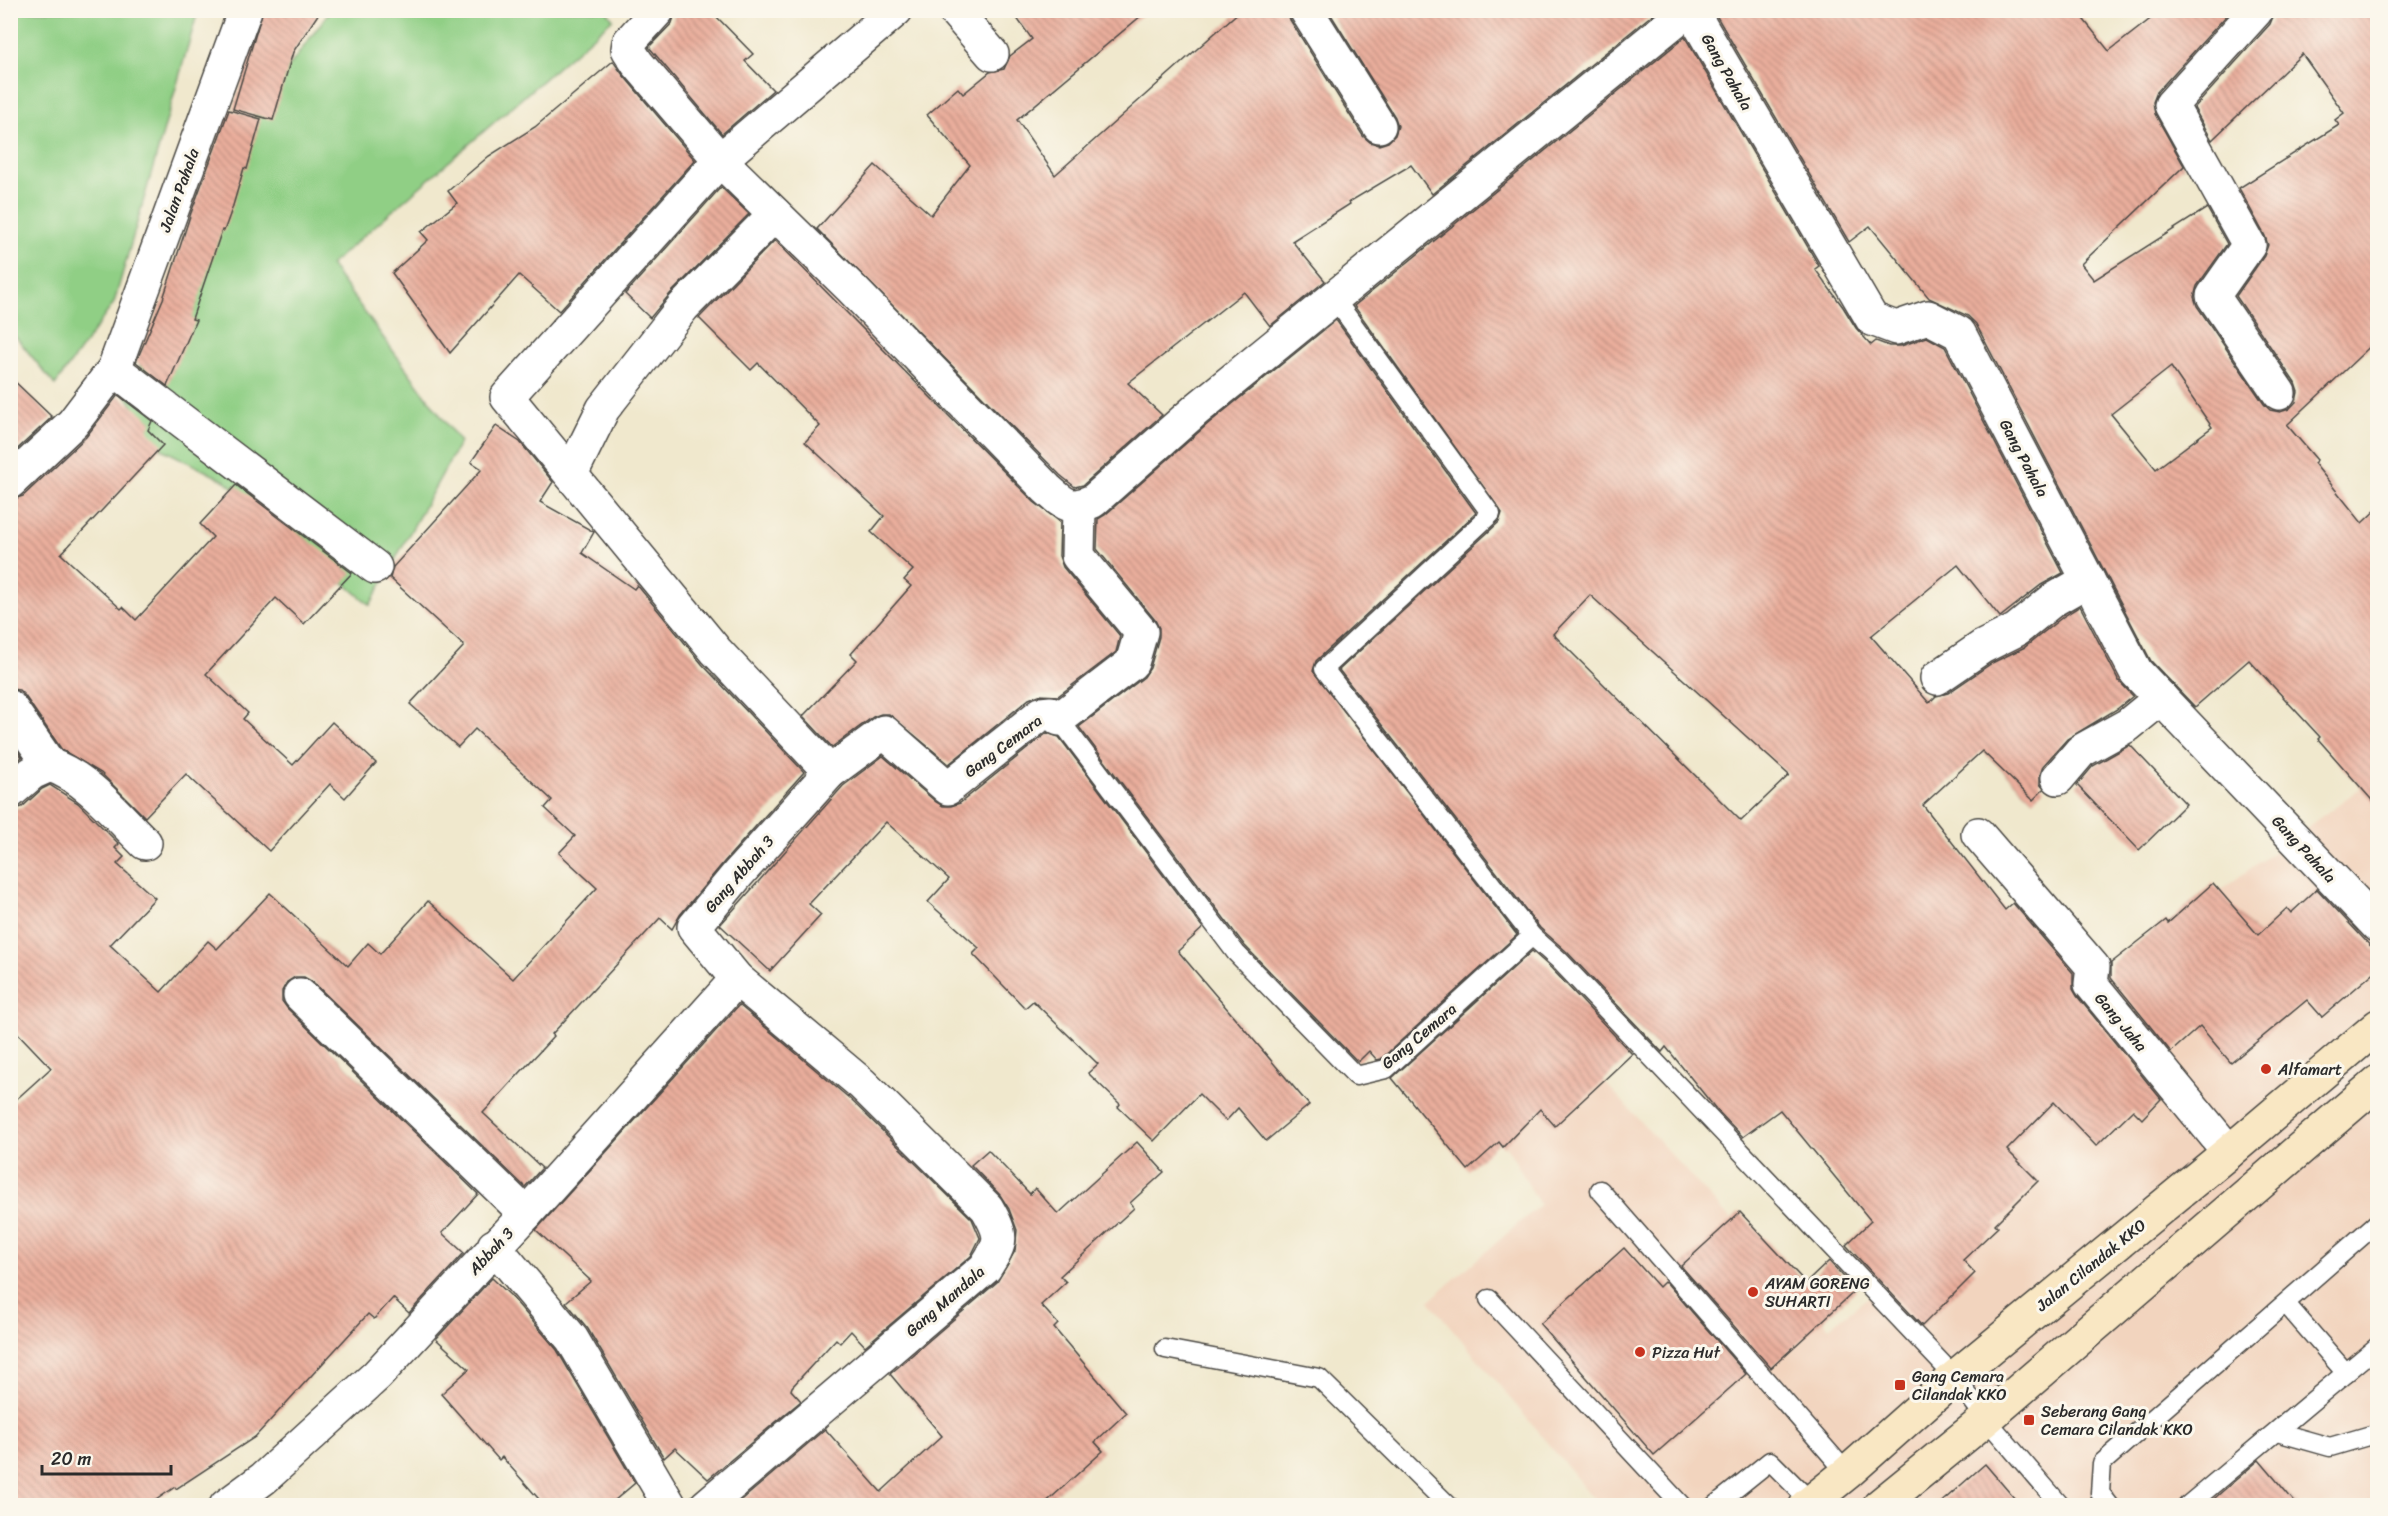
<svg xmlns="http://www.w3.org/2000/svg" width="2388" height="1516" font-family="Sriracha,sans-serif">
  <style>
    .built { fill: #f2d4be }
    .grass { fill: #90cf85; stroke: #5e7d58; stroke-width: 1.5 }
    .building { fill: url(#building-back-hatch); fill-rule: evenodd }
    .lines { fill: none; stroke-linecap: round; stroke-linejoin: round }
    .lane-casing { stroke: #494743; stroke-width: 21 }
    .street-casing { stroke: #494743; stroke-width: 36 }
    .secondary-casing { stroke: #494743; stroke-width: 36 }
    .lane { stroke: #fff; stroke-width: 18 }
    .street { stroke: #fff; stroke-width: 33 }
    .secondary { stroke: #f9e7c3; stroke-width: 33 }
    .poi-dot { fill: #c8321e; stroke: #fbf7ec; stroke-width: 2 }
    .labels { text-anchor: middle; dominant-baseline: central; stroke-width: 6; stroke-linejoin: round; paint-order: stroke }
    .street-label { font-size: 16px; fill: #2b2b2b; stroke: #fbf7ec }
    .poi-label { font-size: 16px; fill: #2b2b2b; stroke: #fbf7ec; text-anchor: start }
  </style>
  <defs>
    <pattern id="building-back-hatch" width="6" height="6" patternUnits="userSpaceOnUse" patternTransform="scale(1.5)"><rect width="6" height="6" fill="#eaae9c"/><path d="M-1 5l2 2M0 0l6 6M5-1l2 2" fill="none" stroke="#be8e7f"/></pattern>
  </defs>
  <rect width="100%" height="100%" fill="#fbf7ec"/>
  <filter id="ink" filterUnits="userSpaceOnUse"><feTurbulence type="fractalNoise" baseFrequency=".0167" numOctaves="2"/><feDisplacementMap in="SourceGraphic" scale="12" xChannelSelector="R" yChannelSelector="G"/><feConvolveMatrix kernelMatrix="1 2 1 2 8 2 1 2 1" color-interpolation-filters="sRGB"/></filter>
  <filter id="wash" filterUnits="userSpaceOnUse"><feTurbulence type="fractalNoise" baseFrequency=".008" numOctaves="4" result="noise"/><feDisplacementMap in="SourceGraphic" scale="24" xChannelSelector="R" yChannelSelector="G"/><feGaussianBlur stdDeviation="1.35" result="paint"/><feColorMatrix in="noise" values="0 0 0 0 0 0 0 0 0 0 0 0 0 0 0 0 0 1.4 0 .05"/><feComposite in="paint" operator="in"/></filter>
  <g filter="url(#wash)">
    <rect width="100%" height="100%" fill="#f0e8cd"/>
    <path class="built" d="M2377,776V1505H1599L1429,1301L1540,1205L1499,1133L1590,1066L1829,1327L1923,1256L1957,1083Z"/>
    <g class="grass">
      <path d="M606,10L613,19L330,265L460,442L370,605L225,481L158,447L126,395L173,297L218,163L330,11Z"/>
      <path d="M10,11H198L114,303L55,385L11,331Z"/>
    </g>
    <g id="blocks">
      <g class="building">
        <path d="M263,10H321L293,52L273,120L233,109Z"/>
        <path d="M676,10H710L753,54L745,61L773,90L722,134L649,47L672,23Z"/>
        <path d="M1011,10H1148L1017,120L1055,175L1241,10H1287L1290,20L1363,136L1370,142L1379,145L1388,142L1395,135L1398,126L1395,117L1328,10H1658L1432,194L1411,165L1349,202L1350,204L1292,241L1325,281L1270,326L1244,292L1128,383L1162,415L1083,485L1075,487L1060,475L817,229L875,165L931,215L970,165L927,115L958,88L963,94L990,72L1004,69L1010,56L1032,39Z"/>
        <path d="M1713,10H2076L2109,51L2162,10H2226L2228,14L2157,92L2153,102L2155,114L2184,166L2081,264L2094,280L2207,208L2227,244L2197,286L2194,297L2197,306L2264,404L2270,410L2280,412L2289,409L2296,402L2298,392L2295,383L2236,296L2264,256L2268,245L2265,236L2239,188L2339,125L2335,120L2344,113L2302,54L2212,140L2194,108L2270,24L2274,14L2279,10H2378V339L2287,425L2317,460L2314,463L2362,523L2378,508V807L2318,739L2320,737L2249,660L2195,707L2151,661L1976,324L1968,316L1929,298L1870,226L1849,242ZM2171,367L2212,427L2156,469L2111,414Z"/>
        <path d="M1685,37L1819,266L1815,269L1843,307L1856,328L1871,345L1876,341L1889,346H1901L1927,337L1945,347L2063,573L2041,585L2000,617L1958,565L1871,636L1929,703L1936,696L1948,693L1992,663L2025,647L2064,616L2080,606L2119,681L2133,696L2117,709L2067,739L2043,766L2040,775V784L2044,789L2033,800L1982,751L1923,805L2005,910L2013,903L2073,973V989L2077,996L2161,1099L2142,1119L2133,1110L2096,1146L2054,1102L2007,1150L2038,1181L1995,1224L1998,1227L1963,1260L1975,1273L1922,1326L1846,1245L1871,1221L1780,1110L1743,1137L1716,1109L1666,1047L1662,1052L1567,952L1540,928L1339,670L1499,522L1502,513L1354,306ZM1590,595L1789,775L1741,821L1553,634Z"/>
        <path d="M613,61L623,75L695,160L559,311L519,275L450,353L392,273L428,240L421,232L457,203L448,191L489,156L535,127Z"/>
        <path d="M229,110L261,119L247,169L244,168L232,209L224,231L222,230L192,319L196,320L167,386L136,362L163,299L191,213Z"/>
        <path d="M721,187L749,214L670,294L650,318L625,294Z"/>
        <path d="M775,240L1034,502L1060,522L1059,556L1063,567L1120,636L1116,652L1058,696L1039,695L1029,699L949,764L889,714H881L873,717L832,747L803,716L857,660L851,654L911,586L904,580L913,570L871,532L884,516L805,442L820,426L758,363L751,370L699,318Z"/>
        <path d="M1336,320L1476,513L1316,661L1313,671L1517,935L1381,1059L1377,1060L1369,1051L1358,1062L1245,946L1079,727L1144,677L1150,668L1159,637V628L1155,620L1097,549L1098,519L1105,515L1209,423Z"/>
        <path d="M10,377L52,417L10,456Z"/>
        <path d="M118,395L152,421L148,430L163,445L61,554L121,609L123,607L136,620L213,537L200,524L236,485L352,573L304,624L276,598L206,674L248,713L243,719L293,765L332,722L376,763L345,798L330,784L269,851L186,774L145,817L101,773L62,750L25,696L19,690L10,689V500L23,496L86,437Z"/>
        <path d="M496,426L520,442L553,482L540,502L594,532L582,553L634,589L637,585L702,664L804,772L724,862L680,915L672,929L660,918L552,1034L554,1036L483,1113L542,1168L525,1187L313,982L304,977H295L287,982L282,991V1001L287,1008L478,1194L442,1233L464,1253L409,1313L393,1298L374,1319L368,1314L255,1437L176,1489L175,1487L147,1506H10V1105L51,1068L10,1025V810L22,807L42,789L50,785L78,803L119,844L115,848L124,857L117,864L155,898L110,945L161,992L208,941L217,949L270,893L348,966L368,943L380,954L428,901L513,979L597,888L559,853L575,836L545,808L552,800L475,729L458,747L410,704L464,646L390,578L393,567L482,469L471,462Z"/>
        <path d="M1047,733L1059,737L1203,928L1178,951L1309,1105L1266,1141L1238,1108L1226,1121L1199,1094L1154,1141L1118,1107L1120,1104L1088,1073L1098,1064L1033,1001L1025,1008L973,954L979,948L928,902L949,879L886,822L809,904L821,915L770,971L720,925L843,786L883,756L936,802L943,806H951L960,803Z"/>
        <path d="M10,741L22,757L10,767Z"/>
        <path d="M2130,745L2186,804L2139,850L2077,785L2093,766Z"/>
        <path d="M2213,883L2258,935L2287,908L2291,913L2317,889L2378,954V969L2322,1017L2307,1000L2231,1063L2200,1026L2171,1052L2111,978V963L2166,920L2168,923Z"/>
        <path d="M1532,951L1551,968L1632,1054L1555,1126L1540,1109L1503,1147L1499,1142L1468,1170L1392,1078Z"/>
        <path d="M739,1005L849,1098L972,1219L980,1238L971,1256L865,1346L851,1331L840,1343L836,1339L792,1387L791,1390L801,1401L708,1479L675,1448L664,1458L588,1329L566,1302L591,1281L536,1230Z"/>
        <path d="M1137,1142L1164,1172L1130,1203L1134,1208L1060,1276L1066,1282L1041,1305L1058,1324L1054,1328L1126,1413L1095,1442L1103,1451L1042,1506L736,1505L825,1429L881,1492L942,1436L890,1374L997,1282L1015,1251L1017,1230L1009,1209L1000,1195L971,1165L988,1150L1030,1194L1035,1188L1058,1214Z"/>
        <path d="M1740,1212L1806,1283L1829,1261L1856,1290L1771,1368L1681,1266Z"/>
        <path d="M1624,1248L1659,1287L1665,1281L1746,1374L1654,1455L1540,1324Z"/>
        <path d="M492,1278L511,1296L557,1350L635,1483L608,1506H545L502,1457L499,1460L441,1394L469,1369L436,1339Z"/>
        <path d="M2259,1460L2298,1506H2206L2224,1490Z"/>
        <path d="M1985,1464L2021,1506H1937Z"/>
      </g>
    </g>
  </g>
  <g filter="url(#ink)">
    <use href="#blocks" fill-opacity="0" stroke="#494743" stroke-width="1.5"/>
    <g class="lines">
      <g class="lane-casing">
        <g id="lane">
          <path d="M1334,298L1491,514L1324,669L1532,936"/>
          <path d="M1052,714L1059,719L1236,953L1356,1076L1386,1069L1532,936L1559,960L1955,1377L1986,1419L2061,1506"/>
          <path d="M1600,1190L1847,1473"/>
          <path d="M1489,1299L1682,1506"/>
          <path d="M2286,1304L2346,1373"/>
          <path d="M1165,1349L1319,1378L1449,1506"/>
          <path d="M2277,1432L2330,1447L2378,1433"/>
          <path d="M1714,1506L1770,1461L1810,1501"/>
          <path d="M2110,1506L2100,1493L2102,1463L2378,1222"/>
          <path d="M2187,1506L2378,1346"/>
        </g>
      </g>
      <g class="street-casing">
        <g id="street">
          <path d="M658,10L629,42L628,49L637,63L720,160L852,289L1047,489C1065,505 1070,511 1093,501L1197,409L1688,10"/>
          <path d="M954,10L992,54"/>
          <path d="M1306,10L1379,126"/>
          <path d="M1691,10L1872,319L1896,328L1928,317L1959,333L2136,672L2378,926"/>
          <path d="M2256,11L2171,105L2249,245L2213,296L2279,393"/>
          <path d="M114,369L375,567"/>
          <path d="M571,474L603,409L683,307L775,214"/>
          <path d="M10,482L73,423L114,369L245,10"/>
          <path d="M1937,678L1982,647L2016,630L2053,600L2088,580"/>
          <path d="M10,707L50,765"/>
          <path d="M1059,719L1132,663L1141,632L1078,556L1079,507"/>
          <path d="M830,772L716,651L507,397L720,160L896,10"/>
          <path d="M2058,778L2081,751L2128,725L2161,698"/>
          <path d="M10,792L32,773L50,765C88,778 117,816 145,843"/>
          <path d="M1978,834L2093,967L2091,984L2229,1152"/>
          <path d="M300,995L526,1214"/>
          <path d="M494,1246L572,1339L670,1506"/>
          <path d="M226,1506L264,1478L377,1375L526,1214L737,979"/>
          <path d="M706,1506L985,1268C1003,1241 1003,1236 987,1208L862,1084L737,979L694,927L738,874L830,772L884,732L948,788L1041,714L1051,713"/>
        </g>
      </g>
      <g class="secondary-casing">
        <g id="secondary">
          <path d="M1806,1506L1847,1473L1955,1377L2229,1152L2378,1026"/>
          <path d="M1879,1506L1986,1419L2378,1082"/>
        </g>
      </g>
      <use href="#lane" class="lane"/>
      <use href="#street" class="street"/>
      <use href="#secondary" class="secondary"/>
    </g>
  </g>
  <g class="poi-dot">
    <circle cx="2266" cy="1069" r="6"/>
    <circle cx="1753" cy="1292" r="6"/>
    <circle cx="1640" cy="1352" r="6"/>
    <rect x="1894" y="1379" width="12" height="12" rx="3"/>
    <rect x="2023" y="1414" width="12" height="12" rx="3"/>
  </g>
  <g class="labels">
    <g class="street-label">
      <text transform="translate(1727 72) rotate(60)">Gang Pahala</text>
      <text transform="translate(179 190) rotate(-70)">Jalan Pahala</text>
      <text transform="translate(2024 458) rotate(62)">Gang Pahala</text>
      <text transform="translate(1003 746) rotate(-37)">Gang Cemara</text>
      <text transform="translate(2304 849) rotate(47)">Gang Pahala</text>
      <text transform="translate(739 874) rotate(-49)">Gang Abbah 3</text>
      <text transform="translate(2121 1022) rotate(50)">Gang Jaha</text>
      <text transform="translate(1419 1036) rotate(-40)">Gang Cemara</text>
      <text transform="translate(491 1251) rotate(-47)">Abbah 3</text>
      <text transform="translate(2091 1265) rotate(-39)">Jalan Cilandak KKO</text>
      <text transform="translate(945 1301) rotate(-41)">Gang Mandala</text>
    </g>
    <g class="poi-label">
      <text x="2278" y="1069">Alfamart</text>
      <text x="1765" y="1283">AYAM GORENG<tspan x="1765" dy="18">SUHARTI</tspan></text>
      <text x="1652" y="1352">Pizza Hut</text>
      <text x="1912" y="1376">Gang Cemara<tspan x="1912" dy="18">Cilandak KKO</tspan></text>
      <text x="2041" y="1411">Seberang Gang<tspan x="2041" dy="18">Cemara Cilandak KKO</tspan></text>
    </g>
  </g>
  <rect width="2388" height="1516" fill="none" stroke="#fbf7ec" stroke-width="36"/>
  <path d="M42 1465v9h129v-9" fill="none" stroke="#2b2b2b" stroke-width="3"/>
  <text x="51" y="1465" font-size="18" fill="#2b2b2b" stroke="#fbf7ec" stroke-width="4.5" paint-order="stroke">20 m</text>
</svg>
